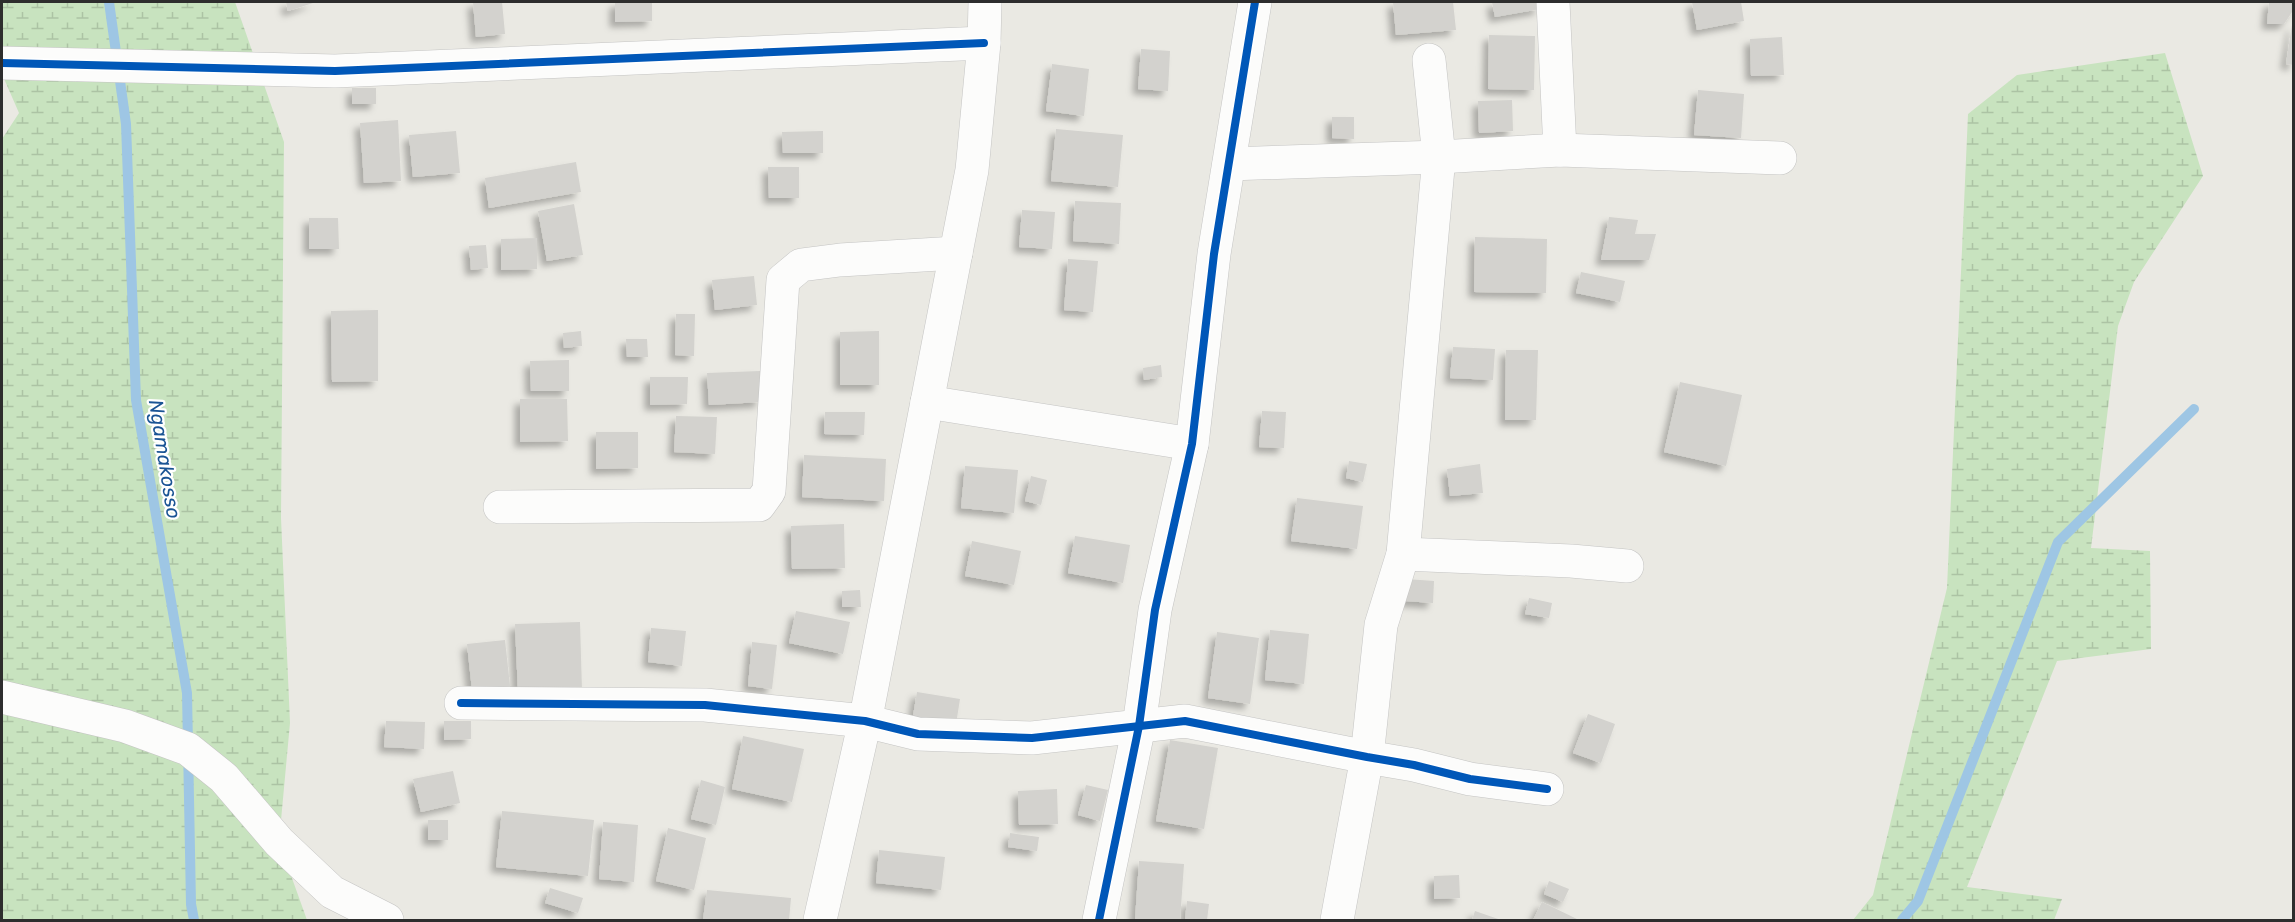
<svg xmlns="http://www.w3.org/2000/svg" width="2295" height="922" font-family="Rubik,sans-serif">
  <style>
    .wetland { fill: url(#wetland-marsh) }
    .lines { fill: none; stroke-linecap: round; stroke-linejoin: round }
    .stream { stroke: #9ec6e4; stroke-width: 10 }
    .building { fill: #d3d2ce; filter: url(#shadow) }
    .minor-casing { stroke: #c4c4c3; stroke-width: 34 }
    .minor { stroke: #fcfcfb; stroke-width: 33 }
    .cycleway-casing { stroke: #fff; stroke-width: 11 }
    .cycleway { stroke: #0057b8; stroke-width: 8 }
    .labels { text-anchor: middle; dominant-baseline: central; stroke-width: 4.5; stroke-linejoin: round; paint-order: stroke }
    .water-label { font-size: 20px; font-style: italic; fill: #1a5494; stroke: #fff }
  </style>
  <defs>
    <pattern id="wetland-marsh" width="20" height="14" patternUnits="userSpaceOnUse" patternTransform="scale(1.5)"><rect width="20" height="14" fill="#c8e3bf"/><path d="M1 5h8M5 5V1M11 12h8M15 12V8" fill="none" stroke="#acc3a4"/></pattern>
    <filter id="shadow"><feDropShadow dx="-5.5" dy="5.5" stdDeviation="3" flood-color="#0004"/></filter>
  </defs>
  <rect width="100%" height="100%" fill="#eae9e3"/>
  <g class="wetland">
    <path d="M2,2H235L284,142L281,518L290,723L279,842L307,920H2V139L19,113L2,74Z"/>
    <path d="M2165,53L2203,176L2134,282L2118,326L2091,548L2150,551L2151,649L2057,661L1967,887L2062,899L2054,920H1853L1873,895L1947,588L1968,114L2017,75Z"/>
  </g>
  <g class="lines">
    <g class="stream">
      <path d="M109,2L126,124L136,400L187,693L191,904L194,920"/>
      <path d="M1902,920L1918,901L2058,542L2194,409"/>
    </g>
  </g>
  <g class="building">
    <path d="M286,2H316L288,11Z"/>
    <path d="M473,2H502L505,34L476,37Z"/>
    <path d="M615,2H652V21L615,22Z"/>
    <path d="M1393,2H1453L1456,30L1396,35Z"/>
    <path d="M1492,2H1539L1540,9L1495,17Z"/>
    <path d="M1692,2H1741L1744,21L1697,30Z"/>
    <path d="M2269,2H2294V9L2284,24H2267Z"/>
    <path d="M2292,25H2294V65L2286,64Z"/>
    <path d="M1489,35L1535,36L1534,90L1488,89Z"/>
    <path d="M1782,37L1784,75L1751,76L1750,39Z"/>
    <path d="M1141,49L1170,51L1168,91L1138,89Z"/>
    <path d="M1052,64L1089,69L1084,116L1046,111Z"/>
    <rect x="352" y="88" width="24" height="16"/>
    <path d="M1698,90L1744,94L1741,138L1694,135Z"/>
    <path d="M1512,100L1513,131L1479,133L1478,101Z"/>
    <path d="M1332,117H1354V139L1332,138Z"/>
    <path d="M398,120L401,181L364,183L360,123Z"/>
    <path d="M1056,129L1123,135L1118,187L1051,181Z"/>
    <path d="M456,131L460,173L413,177L409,135Z"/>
    <path d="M823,131V153H783L782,132Z"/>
    <path d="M576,162L581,192L489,208L485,178Z"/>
    <path d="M768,167H799V198H769Z"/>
    <path d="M1075,201L1121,203L1119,244L1073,241Z"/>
    <path d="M574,204L583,255L547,261L538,211Z"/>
    <path d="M1022,210L1055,212L1052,249L1019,247Z"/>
    <path d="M1609,217L1638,220L1635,234H1656L1649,260H1601Z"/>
    <path d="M309,218H338L339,249H309Z"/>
    <path d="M1475,237L1547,239L1546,293L1474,292Z"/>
    <path d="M537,238V269L501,270V239Z"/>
    <path d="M486,245L488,268L471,270L469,246Z"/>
    <path d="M1068,259L1098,261L1093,312L1064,310Z"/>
    <path d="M1581,272L1625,281L1620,302L1576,293Z"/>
    <path d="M754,276L757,305L715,310L712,280Z"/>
    <path d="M378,310V381L332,382L331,311Z"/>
    <path d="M676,314H695L694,356L675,355Z"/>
    <path d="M581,331L582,346L564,348L563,333Z"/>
    <path d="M879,331V385H840V332Z"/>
    <path d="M626,339H647L648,357H627Z"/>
    <path d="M1453,347L1495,349L1493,380L1450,378Z"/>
    <path d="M1506,350H1538L1536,420H1505Z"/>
    <path d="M569,360V391H531L530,361Z"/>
    <path d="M1161,365L1162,377L1144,380L1143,368Z"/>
    <path d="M760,371L761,402L709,405L707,373Z"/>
    <path d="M650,377H688L687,404L650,405Z"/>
    <path d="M1680,382L1742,395L1726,466L1664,452Z"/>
    <path d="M520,399H567L568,441L520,442Z"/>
    <path d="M1262,411L1286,412L1284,448L1259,447Z"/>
    <path d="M825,412H865L864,435L824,434Z"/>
    <path d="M676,416L717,417L715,454L674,452Z"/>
    <path d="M596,432H638V468L596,469Z"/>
    <path d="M804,455L886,459L884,501L802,497Z"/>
    <path d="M1349,461L1367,464L1363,482L1346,478Z"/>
    <path d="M1480,464L1483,493L1450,496L1447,469Z"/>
    <path d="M965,466L1018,470L1014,513L961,508Z"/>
    <path d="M1031,476L1047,480L1041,505L1025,501Z"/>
    <path d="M1297,498L1363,506L1357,549L1291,541Z"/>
    <path d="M844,524L845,568L792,569L791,526Z"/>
    <path d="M1075,536L1130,545L1123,583L1068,573Z"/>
    <path d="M972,541L1021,551L1014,585L965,576Z"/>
    <path d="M1406,579L1434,581L1433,603L1405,601Z"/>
    <path d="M860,590L861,607H842V591Z"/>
    <path d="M1529,598L1552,603L1549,618L1525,614Z"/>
    <path d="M796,611L850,622L843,654L789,643Z"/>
    <path d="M580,622L582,691L518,694L515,624Z"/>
    <path d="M651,628L686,631L682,666L648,662Z"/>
    <path d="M1270,630L1309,634L1304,684L1265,680Z"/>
    <path d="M1217,632L1259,638L1250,704L1208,698Z"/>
    <path d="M505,640L510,686L472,690L467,644Z"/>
    <path d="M752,642L777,645L772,689L748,686Z"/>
    <path d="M917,692L960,699L956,724L913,716Z"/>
    <path d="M1588,714L1615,724L1601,763L1573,753Z"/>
    <path d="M386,721L425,722L424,749L384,747Z"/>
    <path d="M444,721H471V739L444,740Z"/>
    <path d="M743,736L804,749L792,802L732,789Z"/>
    <path d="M1170,740L1218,748L1204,829L1156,821Z"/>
    <path d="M453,771L460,803L421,812L413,779Z"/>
    <path d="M701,780L725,787L716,825L691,819Z"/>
    <path d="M1086,785L1108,790L1100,821L1078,815Z"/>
    <path d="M1057,789L1058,824L1019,825L1018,791Z"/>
    <path d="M502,811L594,820L588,876L496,867Z"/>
    <rect x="428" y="820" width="20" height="20"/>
    <path d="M603,822L638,825L634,882L599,879Z"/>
    <path d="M668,828L706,838L694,890L656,881Z"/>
    <path d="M1010,833L1039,837L1037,851L1008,847Z"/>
    <path d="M879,850L945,857L941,890L876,883Z"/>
    <path d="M1139,861L1184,864L1180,920H1135Z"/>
    <path d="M1459,875L1460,898L1434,899V876Z"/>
    <path d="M1549,881L1569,889L1563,902L1544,894Z"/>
    <path d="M550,888L583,898L578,913L545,903Z"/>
    <path d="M707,890L791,898L789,920H703Z"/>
    <path d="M1187,901L1209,904L1207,920H1185Z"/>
    <path d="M1542,902L1579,920H1533Z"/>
    <path d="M1475,911L1501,920H1472Z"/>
  </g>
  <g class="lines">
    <g class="minor-casing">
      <g id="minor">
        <path d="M1553,2L1560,150"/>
        <path d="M2,63L335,71L984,43"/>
        <path d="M1229,164L1439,157L1560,150L1780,158"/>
        <path d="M927,402L1192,444"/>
        <path d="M500,507L759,505L769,491L783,280L801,265L840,260L956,253"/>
        <path d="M1403,554L1571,561L1627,566"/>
        <path d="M2,697L125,726L188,749L224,778L279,842L332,892L387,920"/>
        <path d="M461,703L705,705L865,721L918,734L1032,738L1185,721L1367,757L1414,765L1470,779L1547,789"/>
        <path d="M820,920L867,712L972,170L984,43L985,2"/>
        <path d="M1099,920L1139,726L1155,610L1192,444L1214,254L1255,2"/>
        <path d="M1337,920L1367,757L1381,625L1403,554L1439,157L1429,60"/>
      </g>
    </g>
    <use href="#minor" class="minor"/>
    <g class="cycleway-casing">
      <g id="cycleway">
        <path d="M2,63L335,71L984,43"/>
        <path d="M461,703L705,705L865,721L918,734L1032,738L1185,721L1367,757L1414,765L1470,779L1547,789"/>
        <path d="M1099,920L1139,726L1155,610L1192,444L1214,254L1255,2"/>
      </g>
    </g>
    <use href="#cycleway" class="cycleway"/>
  </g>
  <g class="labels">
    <g class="water-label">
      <text transform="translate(165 459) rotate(81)">Ngamakosso</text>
    </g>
  </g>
  <rect width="2295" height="922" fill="none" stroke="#2d2d2d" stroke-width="6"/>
</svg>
